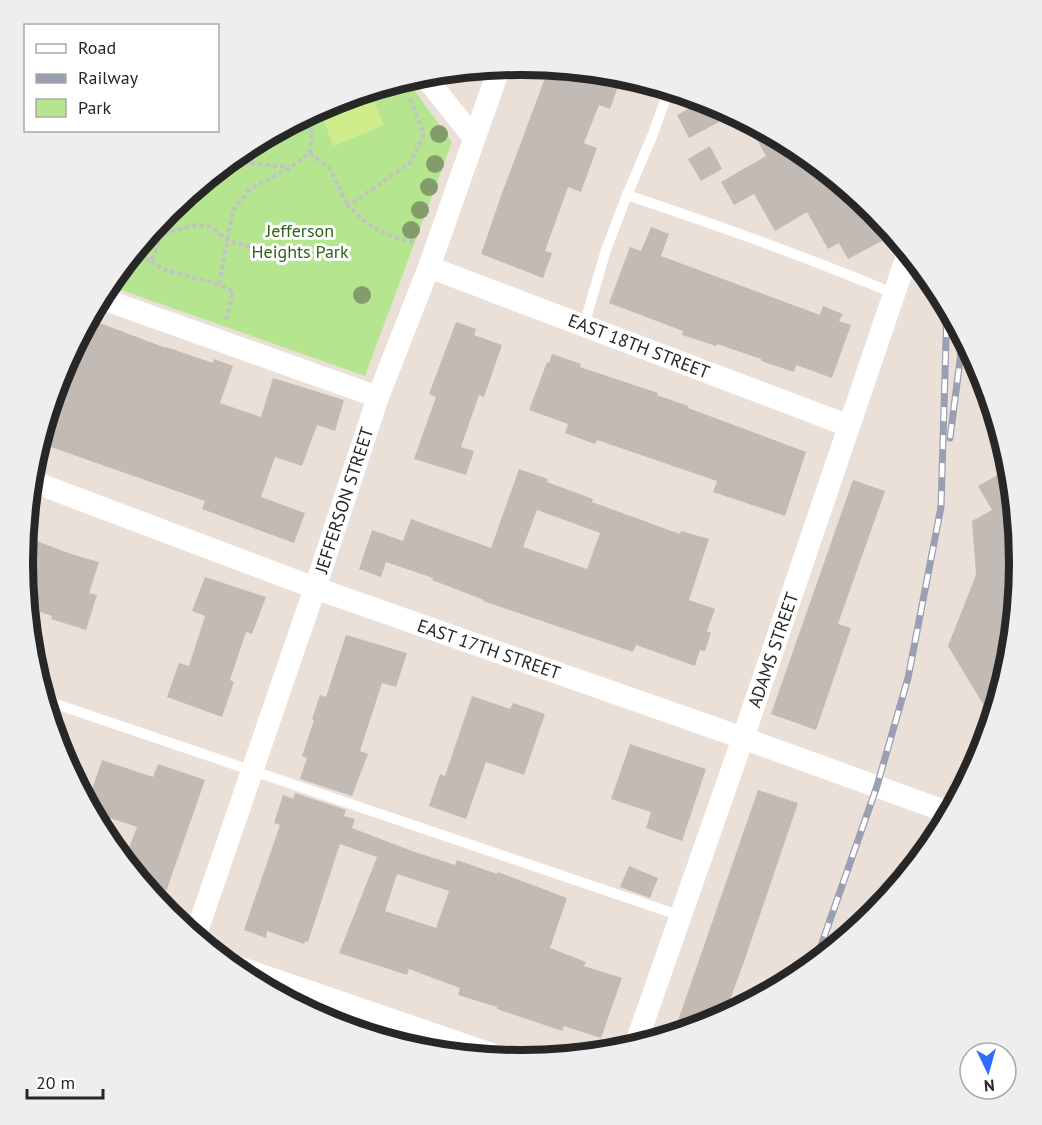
<svg xmlns="http://www.w3.org/2000/svg" width="1042" height="1125" font-family="'PT Sans',sans-serif">
  <style>
    .green { fill: #b5e58f }
    .pitch { fill: #ceed8a }
    .building { fill: #c2bab4; fill-rule: evenodd }
    .lines { fill: none; stroke-linecap: round; stroke-linejoin: round }
    .path { stroke: #c3c3c3; stroke-width: 4; stroke-dasharray: 4.5 3; stroke-linecap: butt }
    .service { stroke: #fff; stroke-width: 10 }
    .minor { stroke: #fff; stroke-width: 22 }
    .rail-casing { stroke: #9aa0b3; stroke-width: 7 }
    .rail { stroke: #fff; stroke-width: 4.5; stroke-dasharray: 14; stroke-linecap: butt }
    .tree { fill: #839c6c }
    .labels { text-anchor: middle; dominant-baseline: central; stroke-width: 6; stroke-linejoin: round; paint-order: stroke }
    .park-label { font-size: 18px; fill: #2e6515; stroke: #fff }
    .street-label { font-size: 18px; fill: #272727; stroke: #fff }
    .rim { fill: none; stroke: #272727; stroke-width: 8 }
  </style>
  <rect width="100%" height="100%" fill="#ebe0d7"/>
  <path class="green" d="M406,79L452,142L365,376L107,285L169,210L244,148L331,102Z"/>
  <path class="pitch" d="M370,90L384,125L333,146L319,108L331,102Z"/>
  <g class="building">
    <path d="M549,67L580,70L619,84L610,109L599,105L584,143L597,148L581,192L568,187L545,251L552,253L543,278L481,254L501,196Z"/>
    <path d="M704,100L734,114L689,138L677,115Z"/>
    <path d="M746,120L798,148L874,210L884,223L875,228L882,241L848,259L839,243L828,249L807,212L775,231L754,194L734,205L721,182L766,156Z"/>
    <path d="M710,146L722,169L701,181L688,159Z"/>
    <path d="M651,227L669,234L661,256L820,315L823,306L843,314L839,321L851,325L832,378L796,365L794,372L761,361V359L717,344L716,346L682,335L683,331L609,303L630,247L641,251Z"/>
    <path d="M89,319L166,348V347L213,363L214,359L233,366L220,403L261,417L273,378L344,400L335,431L317,425L302,466L275,457L261,497L305,513L294,543L202,509L205,501L45,445L66,382L58,379L61,371Z"/>
    <path d="M456,322L476,329L474,335L502,345L484,397L479,395L461,447L474,451L466,475L414,459L436,397L429,394Z"/>
    <path d="M552,354L581,364L580,367L658,393L657,395L688,406V408L806,452L785,516L713,492L717,481L597,440L595,444L565,433L568,424L529,410L547,362L549,363Z"/>
    <path d="M1010,468L1020,562L1010,660L992,719L948,646L976,575L972,521L992,510L978,486Z"/>
    <path d="M519,469L548,479L547,482L593,499L592,502L680,534L681,531L709,539L689,600L715,609L707,631L711,633L705,651L700,650L695,666L636,645L633,652L483,601L484,600L432,580L433,578L386,562L381,577L359,569L372,530L403,541L411,519L491,548ZM537,510L600,533L587,569L523,547Z"/>
    <path d="M853,480L885,491L838,624L851,628L816,730L771,714Z"/>
    <path d="M31,539L71,554L99,562L89,593L97,595L86,630L51,619L52,616L27,607L22,562Z"/>
    <path d="M205,577L266,597L252,634L246,632L230,680L234,682L222,717L167,697L179,663L189,666L205,616L192,611Z"/>
    <path d="M346,635L407,653L396,687L382,683L360,751L368,754L352,796L300,779L307,758L302,756L314,720L312,719L320,695L326,697Z"/>
    <path d="M472,696L510,709L513,703L545,714L524,775L486,762L466,819L429,806L440,774L445,776Z"/>
    <path d="M630,744L706,769L682,841L646,828L651,812L611,799Z"/>
    <path d="M102,760L153,777L158,764L205,780L161,906L124,861L137,827L92,812L87,804Z"/>
    <path d="M758,790L798,803L745,959L724,1016L711,1023L673,1035Z"/>
    <path d="M295,793L346,810L344,816L355,819L352,828L412,851L455,865L457,860L497,874L498,872L567,898L550,948L586,962L584,966L622,978L601,1038L564,1026L562,1031L497,1009V1007L458,995L460,988L409,969L407,975L339,953L377,857L340,844L308,942L305,941L304,944L267,931L266,938L244,930L280,825L274,823L283,795L293,799ZM397,874L449,891L436,928L385,911Z"/>
    <path d="M629,866L658,878L650,898L620,887Z"/>
  </g>
  <g class="lines">
    <g class="path">
      <path d="M410,99L424,134L410,163L348,206C372,230 382,233 414,243"/>
      <path d="M310,153L330,169L348,206"/>
      <path d="M228,161L289,167"/>
      <path d="M163,234L194,225L211,227L229,241L255,248"/>
      <path d="M131,255L151,261L163,234L159,221"/>
      <path d="M151,261L162,269L219,284"/>
      <path d="M226,320L233,292L219,284L233,210L251,188L290,168L310,153L312,132L303,116"/>
    </g>
    <g class="service">
      <path d="M669,89L653,134L627,195C717,225 807,257 895,294"/>
      <path d="M584,325L606,250L627,195"/>
      <path d="M44,700L681,916"/>
    </g>
    <g class="minor">
      <path d="M423,74L474,138"/>
      <path d="M429,267L849,426"/>
      <path d="M100,298L378,397"/>
      <path d="M31,481L315,588L726,732L950,813"/>
      <path d="M195,937L315,588L378,397L429,267L500,66"/>
      <path d="M229,964L509,1060"/>
      <path d="M635,1046L743,738L908,253"/>
    </g>
    <g class="rail-casing">
      <g id="rail">
        <path d="M950,438L963,337"/>
        <path d="M815,963L877,786L908,678L941,507L947,307"/>
      </g>
    </g>
    <use href="#rail" class="rail"/>
  </g>
  <g class="tree">
    <circle cx="439" cy="134" r="9"/>
    <circle cx="435" cy="164" r="9"/>
    <circle cx="429" cy="187" r="9"/>
    <circle cx="420" cy="210" r="9"/>
    <circle cx="411" cy="230" r="9"/>
    <circle cx="362" cy="295" r="9"/>
  </g>
  <g class="labels">
    <g class="park-label">
      <text x="300" y="230">Jefferson<tspan x="300" dy="21">Heights Park</tspan></text>
    </g>
    <g class="street-label">
      <text transform="translate(639 346) rotate(21)">EAST 18TH STREET</text>
      <text transform="translate(344 500) rotate(-72)">JEFFERSON STREET</text>
      <text transform="translate(489 649) rotate(19)">EAST 17TH STREET</text>
      <text transform="translate(773 650) rotate(-71)">ADAMS STREET</text>
    </g>
  </g>
  <path d="M0 0H1042V1125H0ZM520 75H522A487 487 0 0 1 1009 562V563A487 487 0 0 1 522 1050H520A487 487 0 0 1 33 563V562A487 487 0 0 1 520 75Z" fill="#eee" fill-rule="evenodd"/>
  <path class="rim" d="M520 75H522A487 487 0 0 1 1009 562V563A487 487 0 0 1 522 1050H520A487 487 0 0 1 33 563V562A487 487 0 0 1 520 75Z"/>
  <rect x="24" y="24" width="195" height="108" fill="#ffffff" stroke="#a9a9a9" stroke-width="1.5"/>
  <rect x="36" y="44" width="30" height="9" fill="#ffffff" stroke="#a9a9a9" stroke-width="1.5"/>
  <text x="78" y="54" font-size="18" fill="#272727">Road</text>
  <rect x="36" y="74" width="30" height="9" fill="#9aa0b3" stroke="#a9a9a9" stroke-width="1.5"/>
  <text x="78" y="84" font-size="18" fill="#272727">Railway</text>
  <rect x="36" y="99" width="30" height="18" fill="#b5e58f" stroke="#a9a9a9" stroke-width="1.5"/>
  <text x="78" y="114" font-size="18" fill="#272727">Park</text>
  <g transform="translate(988 1071) rotate(175)"><circle r="28" fill="#ffffff" stroke="#a9a9a9" stroke-width="1.5"/>
  <path d="M0-4.5L10 22L0 15L-10 22Z" fill="#2f6cff"/>
  <text y="-9" font-size="16" font-weight="bold" text-anchor="middle" fill="#272727">N</text>
  </g>
  <path d="M27 1089v9h76v-9" fill="none" stroke="#272727" stroke-width="3"/>
  <text x="36" y="1089" font-size="18" fill="#272727" stroke="#ffffff" stroke-width="4.5" paint-order="stroke">20 m</text>
</svg>
